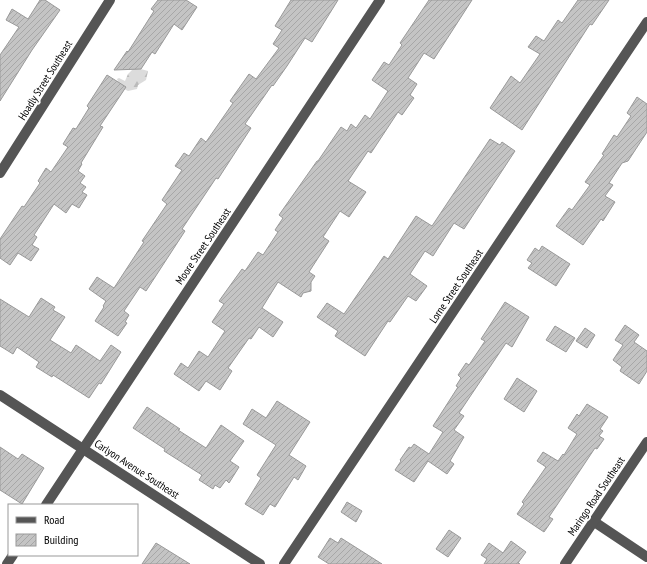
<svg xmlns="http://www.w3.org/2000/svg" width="647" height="564" font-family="'PT Sans Narrow',sans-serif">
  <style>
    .forest { fill: url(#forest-firs) }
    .building { fill: url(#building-hatch); stroke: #999 }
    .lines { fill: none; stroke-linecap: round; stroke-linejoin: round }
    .minor { stroke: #555; stroke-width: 10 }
    .labels { text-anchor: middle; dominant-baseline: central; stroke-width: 4; stroke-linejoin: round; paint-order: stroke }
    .street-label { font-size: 11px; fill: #000; stroke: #fff }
  </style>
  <defs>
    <pattern id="forest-firs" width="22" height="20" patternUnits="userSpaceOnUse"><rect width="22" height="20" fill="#dcdcdc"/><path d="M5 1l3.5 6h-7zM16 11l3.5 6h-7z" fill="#bbb"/></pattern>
    <pattern id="building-hatch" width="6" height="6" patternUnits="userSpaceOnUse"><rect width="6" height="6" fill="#c4c4c4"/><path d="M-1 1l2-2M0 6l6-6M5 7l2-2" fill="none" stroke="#a7a7a7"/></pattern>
  </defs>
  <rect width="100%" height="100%" fill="#fff"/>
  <path class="forest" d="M133,69H141L148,71L146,80L138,85L137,89L128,91L120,87L117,79L119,78L125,81L128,74Z"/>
  <g class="building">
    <path d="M40,0H45L60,10L32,50L0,101V55L19,27L6,20L12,9L28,19Z"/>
    <path d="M158,0H186L197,7L182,30L174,24L155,54L152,52L141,69L114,70L127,51L128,52L154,11L151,9Z"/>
    <path d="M291,0H338L312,42L305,38L287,66L273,86L272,85L245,124L251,128L218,179L216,178L182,229L185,231L146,291L140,287L124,311L129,315L125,322L127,323L118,336L95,321L104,307L103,306L106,301L89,289L97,277L114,288L144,242L142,241L167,204L162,200L182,170L175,166L184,153L189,156L201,138L206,142L233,103L230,101L249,74L256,79L279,48L273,44L282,30L275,26Z"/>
    <path d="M429,0H472L434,59L424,53L408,78L417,84L410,95L414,98L402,115L398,112L371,153L368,151L348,181L366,192L349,217L340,211L323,237L329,241L309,272L315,276L311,282V291L303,293L301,297L278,282L262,308L283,322L273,337L259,327L251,339L249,338L228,368L232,371L220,390L206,381L199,391L174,374L181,363L188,368L199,351L208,357L225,331L212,322L224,304L219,301L242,269L245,271L258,252L263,255L278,232L275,230L283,218L279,215L317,161H318L341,127L347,131L351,124L356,128L365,115L370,119L388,91L372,80L384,62L389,65L402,45L400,43Z"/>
    <path d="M578,0H609L592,25L590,24L522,130L490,108L511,76L520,83L540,54L528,47L536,36L544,41L558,20L562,23Z"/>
    <path d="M107,75L126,87L100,126L103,127L81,163L82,164L78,171L85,176L80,183L86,187L82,192L87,195L79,208L72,204L66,213L54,204L34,235L37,237L32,245L39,249L31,261L18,253L10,265L0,258V239L22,206L24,207L40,183L38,181L46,168L51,172L68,147L63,144L73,128L76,129L89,108L87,106Z"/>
    <path d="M637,97L647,104V132L628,161L622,163L609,183L613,185L605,196L615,202L603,221L601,219L583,245L556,226L569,208L572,210L590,185L585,182L604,155L602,154L614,135L617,137L631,116L627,113Z"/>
    <path d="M490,139L500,145L502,142L515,151L464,229L454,223L433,256L425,251L410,274L427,286L416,301L408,296L390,322L388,321L365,356L335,336L338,331L317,317L327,303L344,314L384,256L388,259L416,216L432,226Z"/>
    <path d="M542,246L570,264L556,286L528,268L532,263L527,260L535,248L539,251Z"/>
    <path d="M41,298L55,307L53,310L65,317L50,340L71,353L76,345L100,361L111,345L121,352L101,384L99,383L89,398L53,375L52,377L36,367L39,362L17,347L13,354L0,346V299L29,317Z"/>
    <path d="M505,302L529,317L512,347L506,343L459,413L464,416L454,430L464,437L450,461L454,464L447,474L428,461L414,482L395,470L401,461L400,460L409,447L411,448L414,444L429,454L443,432L433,426L458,387L456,386L461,378L458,375L466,363L469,365L485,341L481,339Z"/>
    <path d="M625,325L639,335L634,342L647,351V371L639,384L620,371L622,367L613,360L623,345L615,340Z"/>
    <path d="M555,326L575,338L566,352L546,340Z"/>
    <path d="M585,328L595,335L587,348L576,341Z"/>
    <path d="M517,378L537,391L524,412L504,399Z"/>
    <path d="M277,401L310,422L289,455L306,466L298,480L294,477L275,507L270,504L263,515L245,504L261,478L257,475L276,445L243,424L252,409L266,418Z"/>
    <path d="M587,404L608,417L600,429L603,431L599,436L604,439L597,449L595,448L549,517L553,519L544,532L517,514L524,504L522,502L546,467L537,461L543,452L558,461L563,454L564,455L577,434L568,428L577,414L579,416Z"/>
    <path d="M147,407L180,429L178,430L206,448L221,425L244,441L230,461L239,467L229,483L226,480L220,488L215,485L213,489L199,480L202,475L164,451L165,449L133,428Z"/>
    <path d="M0,447L18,459L22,454L44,468L22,504L0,490Z"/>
    <path d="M347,502L362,511L356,522L341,512Z"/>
    <path d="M449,530L461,538L448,557L436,549Z"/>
    <path d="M330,538L338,543L341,538L382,564H329L318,557Z"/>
    <path d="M511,541L526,552L518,563L520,564H484L487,559L481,555L489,543L503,553Z"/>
    <path d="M156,543L190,564H142Z"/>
  </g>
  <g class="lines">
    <g class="minor">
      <path d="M0,173L110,0"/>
      <path d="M0,395L260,564"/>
      <path d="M46,505L380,0"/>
      <path d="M593,521L647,557"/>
      <path d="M7,564L13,555"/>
      <path d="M284,564L647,22"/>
      <path d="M565,564L647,442"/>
    </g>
  </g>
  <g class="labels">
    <g class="street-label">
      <text transform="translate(45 80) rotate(-58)">Hoadly Street Southeast</text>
      <text transform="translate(203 246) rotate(-56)">Moore Street Southeast</text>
      <text transform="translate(456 286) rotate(-56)">Lorne Street Southeast</text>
      <text transform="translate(137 469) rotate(33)">Carlyon Avenue Southeast</text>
      <text transform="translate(596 496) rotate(-56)">Maringo Road Southeast</text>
    </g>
  </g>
  <rect x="8" y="504" width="130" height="52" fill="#ffffff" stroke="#999999"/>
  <rect x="16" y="517" width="20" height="6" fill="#555555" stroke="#999999"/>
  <text x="44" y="524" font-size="12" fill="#000000">Road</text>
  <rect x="16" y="534" width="20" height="12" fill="url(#building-hatch)" stroke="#999999"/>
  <text x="44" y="544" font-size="12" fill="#000000">Building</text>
</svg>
